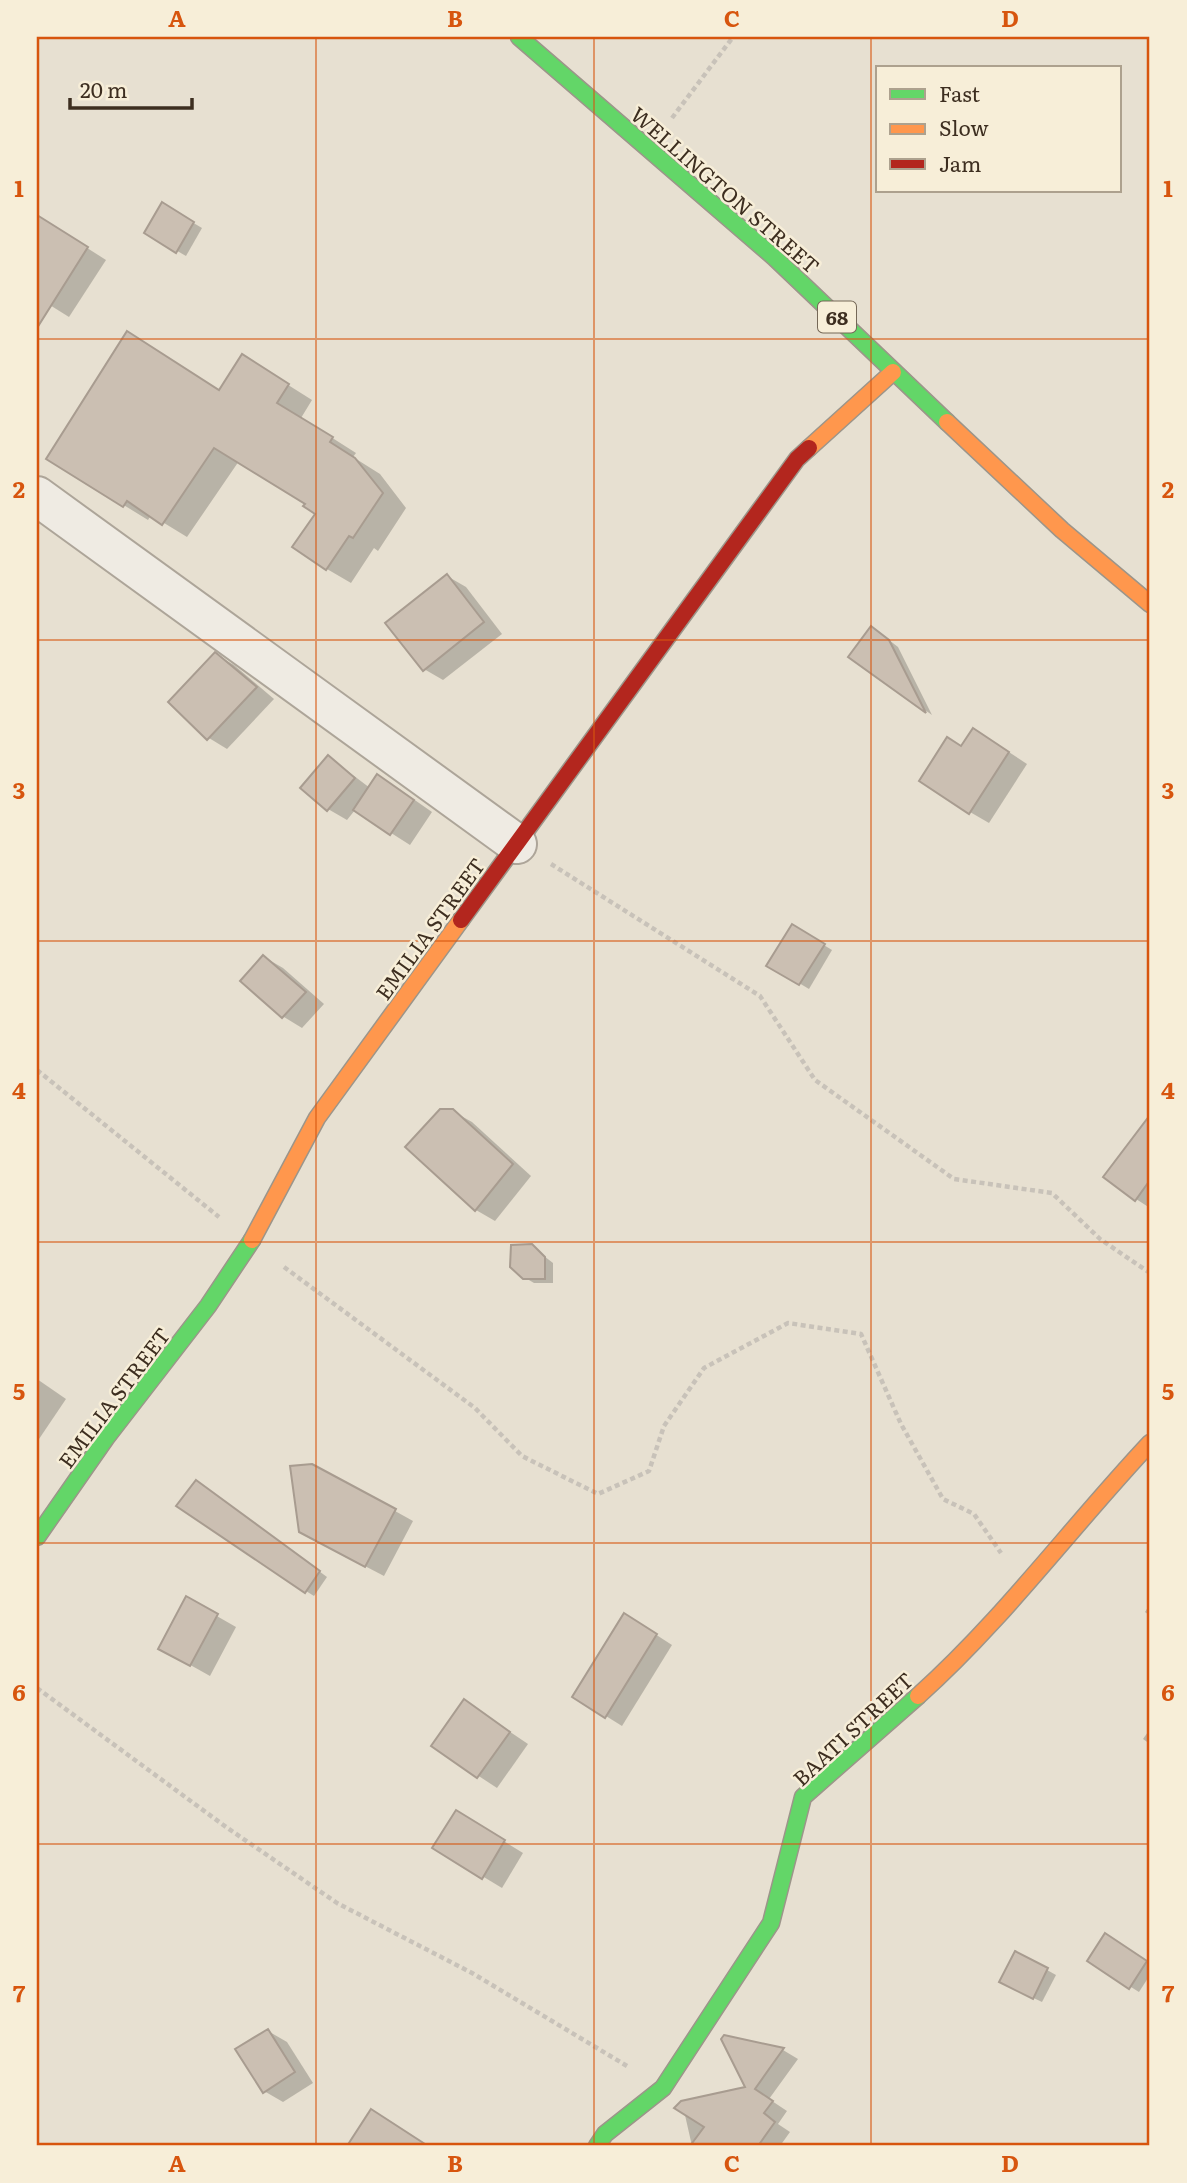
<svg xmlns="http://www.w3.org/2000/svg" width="1187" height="2183" font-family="Literata,serif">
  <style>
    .shadow { fill: #0003 }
    .building { fill: #cbbfb2; stroke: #a89c90; stroke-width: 2 }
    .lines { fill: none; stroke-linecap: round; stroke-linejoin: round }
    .street-casing { stroke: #ada599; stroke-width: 42 }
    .fast-casing { stroke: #9c958a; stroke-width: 19 }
    .slow-casing { stroke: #9c958a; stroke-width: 19 }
    .jam-casing { stroke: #9c958a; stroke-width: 19 }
    .path { stroke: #c8c2b9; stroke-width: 4.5; stroke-dasharray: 5 3.5; stroke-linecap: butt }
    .street { stroke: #efebe3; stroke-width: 38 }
    .fast { stroke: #63d668; stroke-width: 16 }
    .slow { stroke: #ff974d; stroke-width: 16 }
    .jam { stroke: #b3261e; stroke-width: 16 }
    .grid { fill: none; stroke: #d7550e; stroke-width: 2; stroke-opacity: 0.55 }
    .labels { text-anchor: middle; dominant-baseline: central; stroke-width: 5; stroke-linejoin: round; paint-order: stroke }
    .shield { fill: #f7eed8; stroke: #756857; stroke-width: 2 }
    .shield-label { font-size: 19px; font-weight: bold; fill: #3d2e20 }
    .street-label { font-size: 21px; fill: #3d2e20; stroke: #f7eed8 }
    .neatline { fill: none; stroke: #d7550e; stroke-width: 2.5 }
    .grid-label { font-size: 23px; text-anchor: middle; font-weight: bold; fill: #d7550e }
  </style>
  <rect width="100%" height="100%" fill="#e7e0d1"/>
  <g class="shadow">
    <path d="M163,205L202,228L186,256L146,233Z"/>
    <path d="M37,216L106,260L69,317L37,297Z"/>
    <path d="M266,371L312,400L301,418L356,453L353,457L380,474L406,508L378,551L374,548L351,583L327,569L317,513L307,503L239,461L187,537L151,515L148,520L49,459Z"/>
    <path d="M447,576L466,587L502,634L443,680L424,669Z"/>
    <path d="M880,633L898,647L932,715L850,657Z"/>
    <path d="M215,654L234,665L274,699L227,749L209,738Z"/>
    <path d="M992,741L1027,764L989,823L970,812L962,747Z"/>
    <path d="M329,757L370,788L396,787L432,812L410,845L355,810L347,820L328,809Z"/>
    <path d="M792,926L832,950L809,989L769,965Z"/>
    <path d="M264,957L283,968L324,1004L302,1028L284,1017L243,981Z"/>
    <path d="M452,1111L472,1122L531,1176L495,1221L476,1210L407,1147Z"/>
    <path d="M1143,1127L1150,1131V1208L1136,1199Z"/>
    <path d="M531,1246L553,1263V1283H534L517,1273Z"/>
    <path d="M37,1379L66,1399L37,1442Z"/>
    <path d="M205,1487L327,1577L314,1596L306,1591Z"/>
    <path d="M395,1511L413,1521L384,1576L319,1542Z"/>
    <path d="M187,1599L236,1627L210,1676L160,1648Z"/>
    <path d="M1150,1604V1616L1145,1612Z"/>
    <path d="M641,1625L672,1645L622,1726L606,1716Z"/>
    <path d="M464,1701L528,1744L497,1788L433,1746Z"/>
    <path d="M1150,1729V1744L1143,1739Z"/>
    <path d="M475,1823L523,1853L502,1888L434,1847Z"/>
    <path d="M1115,1940L1150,1964V1975L1139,1992L1089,1961Z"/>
    <path d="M1047,1970L1056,1975L1042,2002L1011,1987Z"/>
    <path d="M268,2031L287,2042L313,2083L283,2102L264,2091Z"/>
    <path d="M725,2037L783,2050L798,2059L769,2099L787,2111L778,2124L790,2132L780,2146H692L682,2102L747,2089Z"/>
  </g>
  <g class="building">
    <path d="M162,202L194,222L176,253L144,233Z"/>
    <path d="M37,215L88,247L37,328Z"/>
    <path d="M127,331L219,390L242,354L289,384L277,403L333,437L330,442L355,458L383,493L353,538L349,536L326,570L292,547L315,514L303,506L305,504L214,448L162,525L127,501L123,507L46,459Z"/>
    <path d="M447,574L484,622L423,671L385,623Z"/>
    <path d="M871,626L889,640L926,713L848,657Z"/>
    <path d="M215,652L257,687L207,740L168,702Z"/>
    <path d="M973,728L1009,752L969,814L919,781L947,737L961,746Z"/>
    <path d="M328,755L355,778L327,811L300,788Z"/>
    <path d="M377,774L414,800L390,835L353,810Z"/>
    <path d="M792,924L825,944L799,985L766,966Z"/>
    <path d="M263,955L306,992L282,1018L240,981Z"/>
    <path d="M440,1109H453L513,1164L475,1211L405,1147Z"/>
    <path d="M1150,1115V1180L1135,1201L1103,1177Z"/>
    <path d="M532,1244L545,1257V1279H523L510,1267L511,1245Z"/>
    <path d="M312,1464L396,1509L365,1567L299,1532L290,1466Z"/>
    <path d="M196,1480L320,1571L305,1593L176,1506Z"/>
    <path d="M186,1596L218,1614L190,1666L158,1649Z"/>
    <path d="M624,1613L657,1634L605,1718L572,1697Z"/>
    <path d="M464,1699L510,1732L477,1778L431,1746Z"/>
    <path d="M456,1810L505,1840L482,1879L432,1848Z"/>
    <path d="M1105,1933L1147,1961L1129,1989L1087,1961Z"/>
    <path d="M1015,1951L1048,1968L1033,1999L999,1982Z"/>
    <path d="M268,2029L295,2072L263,2093L235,2049Z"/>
    <path d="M724,2035L784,2048L755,2089L773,2101L764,2113L775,2122L758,2146H690L704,2127L674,2108L681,2101L745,2087L721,2039Z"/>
    <path d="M371,2109L428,2146H347Z"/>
  </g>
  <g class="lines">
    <g class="street-casing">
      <path id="street" d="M37,496L517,844"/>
    </g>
    <g class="fast-casing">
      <g id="fast">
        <path d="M519,37L775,258L947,422"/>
        <path d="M37,1537L106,1438L208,1306L252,1240"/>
        <path d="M597,2146L605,2134L663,2088L771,1923L803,1797L918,1696"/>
      </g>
    </g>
    <g class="slow-casing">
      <g id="slow">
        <path d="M947,422L1062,530L1150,604"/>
        <path d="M809,448L893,372"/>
        <path d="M252,1240L317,1118L461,920"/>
        <path d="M918,1696C1003,1620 1072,1526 1150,1443"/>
      </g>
    </g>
    <g class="jam-casing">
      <path id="jam" d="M461,920L797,459L809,448"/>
    </g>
    <g class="path">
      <path d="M672,118L733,37"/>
      <path d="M551,864L760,996L815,1080L954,1179L1052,1193L1100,1239L1150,1273"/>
      <path d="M37,1070L219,1217"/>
      <path d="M284,1267L475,1408L522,1456L598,1494L649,1471L664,1426L704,1368L788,1323L861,1334L901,1424L943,1499L974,1514L1001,1553"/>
      <path d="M37,1688L226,1827L337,1903L472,1973L627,2066"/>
    </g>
    <use href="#street" class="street"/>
    <use href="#fast" class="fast"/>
    <use href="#slow" class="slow"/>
    <use href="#jam" class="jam"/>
  </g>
  <path class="grid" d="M316,37V2146M594,37V2146M871,37V2146M37,339H1150M37,640H1150M37,941H1150M37,1242H1150M37,1543H1150M37,1844H1150"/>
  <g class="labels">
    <rect class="shield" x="818" y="301.5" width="38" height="31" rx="5"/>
    <g class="shield-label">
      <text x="837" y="317">68</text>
    </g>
    <g class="street-label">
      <text transform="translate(726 189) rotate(41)">WELLINGTON STREET</text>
      <text transform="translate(429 928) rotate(-54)">EMILIA STREET</text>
      <text transform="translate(113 1397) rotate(-53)">EMILIA STREET</text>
      <text transform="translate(852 1728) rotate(-43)">BAATI STREET</text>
    </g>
  </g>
  <rect width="1187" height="2183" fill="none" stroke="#f7eed8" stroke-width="77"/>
  <rect x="876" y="66" width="245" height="126" fill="#f7eed8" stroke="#ada18e" stroke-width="2"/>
  <rect x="890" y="89" width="35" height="10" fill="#63d668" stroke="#ada18e" stroke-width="2"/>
  <text x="939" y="102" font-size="21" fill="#3d2e20">Fast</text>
  <rect x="890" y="124" width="35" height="10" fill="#ff974d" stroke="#ada18e" stroke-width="2"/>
  <text x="939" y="136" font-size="21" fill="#3d2e20">Slow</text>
  <rect x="890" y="159" width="35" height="10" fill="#b3261e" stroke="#ada18e" stroke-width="2"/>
  <text x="939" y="172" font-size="21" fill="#3d2e20">Jam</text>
  <path d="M70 98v10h122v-10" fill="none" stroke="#3d2e20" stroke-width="3.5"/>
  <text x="80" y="98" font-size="21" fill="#3d2e20" stroke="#f7eed8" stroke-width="5" paint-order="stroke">20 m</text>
  <rect x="38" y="38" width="1110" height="2106" class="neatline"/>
  <g class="grid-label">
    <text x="177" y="27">A</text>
    <text x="455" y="27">B</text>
    <text x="732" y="27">C</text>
    <text x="1010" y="27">D</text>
    <text x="19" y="197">1</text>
    <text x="1168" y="197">1</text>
    <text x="19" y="498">2</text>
    <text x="1168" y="498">2</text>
    <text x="19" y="799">3</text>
    <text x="1168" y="799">3</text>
    <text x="19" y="1099">4</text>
    <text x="1168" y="1099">4</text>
    <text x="19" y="1400">5</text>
    <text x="1168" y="1400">5</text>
    <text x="19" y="1701">6</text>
    <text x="1168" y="1701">6</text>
    <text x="19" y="2002">7</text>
    <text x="1168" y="2002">7</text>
    <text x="177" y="2172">A</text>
    <text x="455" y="2172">B</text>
    <text x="732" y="2172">C</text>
    <text x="1010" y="2172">D</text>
  </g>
</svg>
